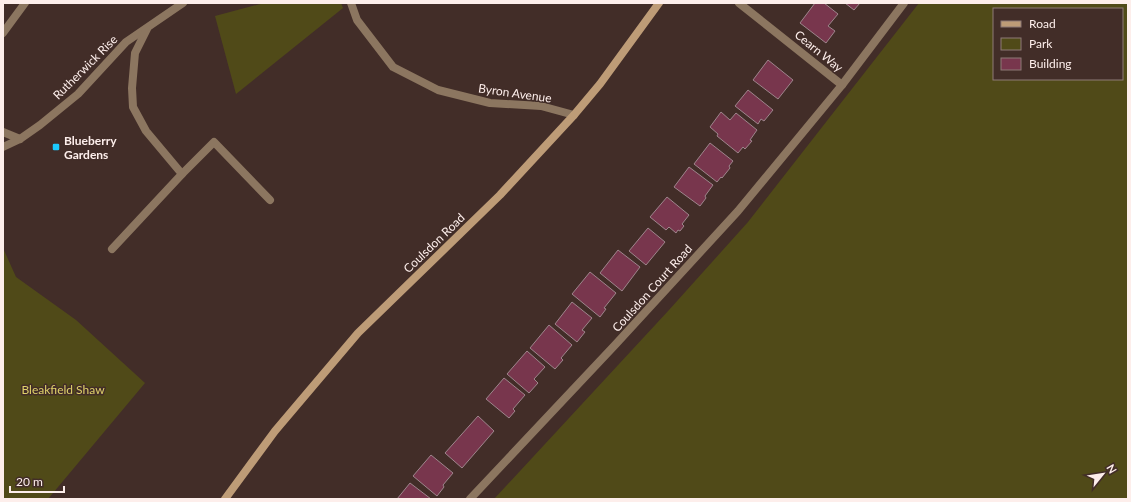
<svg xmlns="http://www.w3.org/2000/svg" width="1131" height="502" font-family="Lato,sans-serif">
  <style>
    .green { fill: #504a18; fill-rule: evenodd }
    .building { fill: #78364d; stroke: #9e858c }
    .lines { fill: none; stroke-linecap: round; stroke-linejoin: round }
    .service { stroke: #8c7660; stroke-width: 8 }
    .minor { stroke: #8c7660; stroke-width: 8 }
    .secondary { stroke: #be9c77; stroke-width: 8 }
    .poi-dot { fill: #1bc9fc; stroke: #422d28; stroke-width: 1.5 }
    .labels { text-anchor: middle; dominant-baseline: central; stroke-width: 3; stroke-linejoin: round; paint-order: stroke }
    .street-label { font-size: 12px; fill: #fdeeeb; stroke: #422d28 }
    .poi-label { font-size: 12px; font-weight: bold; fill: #fdeeeb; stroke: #422d28; text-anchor: start }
    .park-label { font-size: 12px; fill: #dfd16a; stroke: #422d28 }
  </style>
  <rect width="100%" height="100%" fill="#422d28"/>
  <g class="green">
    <path d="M264,3H341L343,8L236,94L215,16Z"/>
    <path d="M919,3H1128V499H494L669,310L748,222ZM994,9H1122V79H994Z"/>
    <path d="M3,248L16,277L76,320L145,383L48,499H3Z"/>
  </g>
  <g class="building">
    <path d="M815,3H824L838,14L828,26L835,31L826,43L800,23Z"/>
    <path d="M845,3H860L854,10Z"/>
    <path d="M768,60L793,80L778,99L753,80Z"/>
    <path d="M748,90L773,110L764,121L761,119L758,124L735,106Z"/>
    <path d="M721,112L730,120L736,113L757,130L750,140L752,141L745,149L743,147L738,153L717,136L718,134L710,127Z"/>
    <path d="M710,143L733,161L729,166L730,168L722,178L721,177L717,182L694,164Z"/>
    <path d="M689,167L713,185L705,196L706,198L700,206L674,187Z"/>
    <path d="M667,197L689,215L682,224L684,226L680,231L678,230L676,233L669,227L666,230L650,217Z"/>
    <path d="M648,228L665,242L646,265L629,251Z"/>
    <path d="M618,250L640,267L622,291L600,273Z"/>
    <path d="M590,272L616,293L604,308L606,309L600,317L572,294Z"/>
    <path d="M572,302L592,318L582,330L585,332L577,342L555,324Z"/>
    <path d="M549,325L572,345L561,358L563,360L555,369L530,348Z"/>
    <path d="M527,351L545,367L534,379L538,383L529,393L507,374Z"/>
    <path d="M504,378L525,395L513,409L515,411L509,418L486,399Z"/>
    <path d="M478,416L494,431L462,468L445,453Z"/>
    <path d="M431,455L453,473L443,485L444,487L437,496L413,476Z"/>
    <path d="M410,483L431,499H397Z"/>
  </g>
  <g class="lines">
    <path class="service" d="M182,174L214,142L270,200"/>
    <g class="minor">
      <path d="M351,3L357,20L393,67L438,90L490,103L541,106L574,115"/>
      <path d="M739,3L842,85"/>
      <path d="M3,33L25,3"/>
      <path d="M3,132L20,139"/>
      <path d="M3,147L20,139L40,125L78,94L126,42L183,3"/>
      <path d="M112,249L182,174L146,131L133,107L132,88L135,53L147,29"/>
      <path d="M470,499L615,345L738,211L842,85L904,3"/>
    </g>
    <path class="secondary" d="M225,499L275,431L358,333L500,195L574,115L600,84L659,3"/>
  </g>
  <rect class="poi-dot" x="52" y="143" width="8" height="8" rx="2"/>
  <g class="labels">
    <g class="street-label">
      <text transform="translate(819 51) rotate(39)">Cearn Way</text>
      <text transform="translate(85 67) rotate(-45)">Rutherwick Rise</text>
      <text transform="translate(515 93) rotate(8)">Byron Avenue</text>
      <text transform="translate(434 243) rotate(-44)">Coulsdon Road</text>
      <text transform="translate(652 288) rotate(-48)">Coulsdon Court Road</text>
    </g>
    <g class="poi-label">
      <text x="64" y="140">Blueberry<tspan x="64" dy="14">Gardens</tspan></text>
    </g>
    <g class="park-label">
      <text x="63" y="389">Bleakfield Shaw</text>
    </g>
  </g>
  <rect width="1131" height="502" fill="none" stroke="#fdeeeb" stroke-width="8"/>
  <rect x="993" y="8" width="130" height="72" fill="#422d28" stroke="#8d7a76"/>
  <rect x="1001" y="21" width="20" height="6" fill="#be9c77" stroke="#8d7a76"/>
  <text x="1029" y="28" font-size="12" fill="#fdeeeb">Road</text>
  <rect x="1001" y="38" width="20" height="12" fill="#504a18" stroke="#8d7a76"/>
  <text x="1029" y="48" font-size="12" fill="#fdeeeb">Park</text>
  <rect x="1001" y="58" width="20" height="12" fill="#78364d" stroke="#8d7a76"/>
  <text x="1029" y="68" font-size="12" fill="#fdeeeb">Building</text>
  <g transform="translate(1103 474) rotate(60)" stroke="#422d28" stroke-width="3" paint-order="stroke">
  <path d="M0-3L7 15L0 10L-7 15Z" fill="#fdeeeb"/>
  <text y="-6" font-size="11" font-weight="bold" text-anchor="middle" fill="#fdeeeb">N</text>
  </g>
  <path d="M10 486v6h54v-6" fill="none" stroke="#fdeeeb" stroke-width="2"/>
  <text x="16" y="486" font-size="12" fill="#fdeeeb" stroke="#422d28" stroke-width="3" paint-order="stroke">20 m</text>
</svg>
